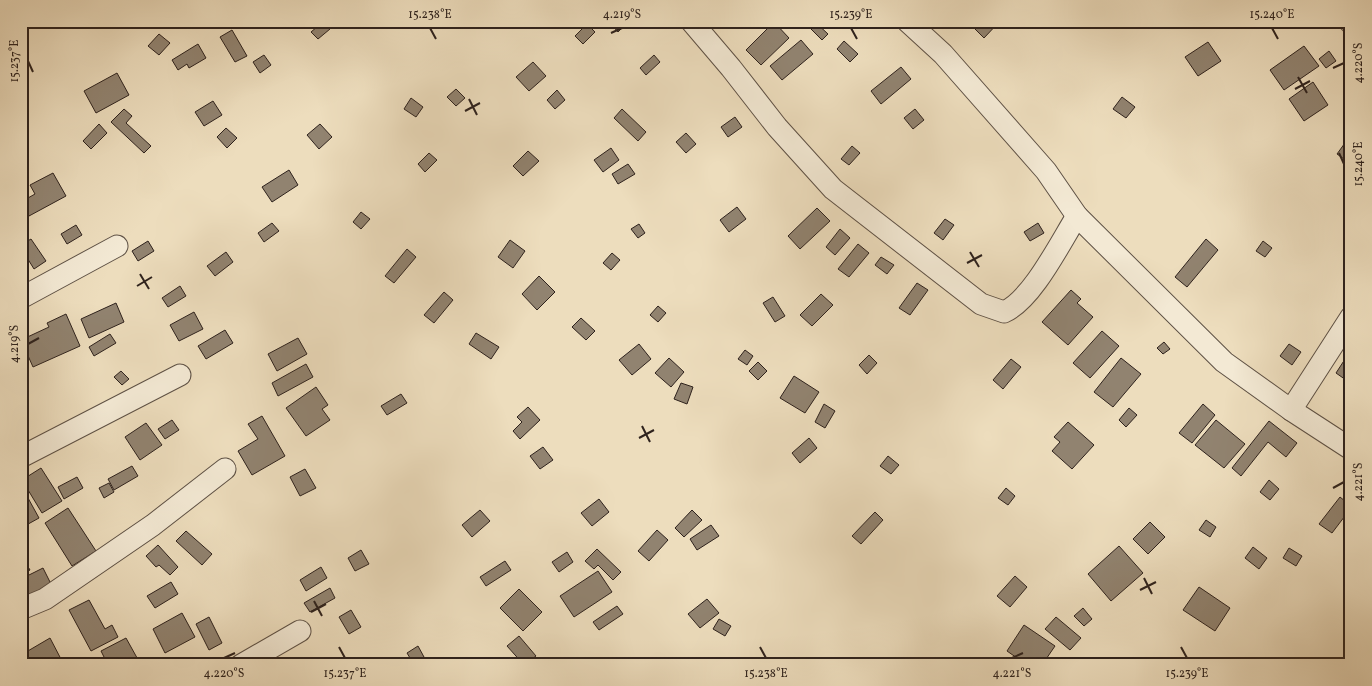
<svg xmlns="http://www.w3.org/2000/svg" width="1372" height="686" font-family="Vollkorn,serif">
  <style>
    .building { fill: #918370; stroke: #2e221d }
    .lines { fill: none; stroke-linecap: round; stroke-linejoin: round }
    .minor-casing { stroke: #5e5145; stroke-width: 23 }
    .minor { stroke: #f3e9d4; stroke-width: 21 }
    .ticks { fill: none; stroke: #2e221d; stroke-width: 2 }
    .neatline { fill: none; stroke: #2e221d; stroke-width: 2 }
    .ticks-label { font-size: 12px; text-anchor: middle; fill: #2e221d }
  </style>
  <rect width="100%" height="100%" fill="#edddbd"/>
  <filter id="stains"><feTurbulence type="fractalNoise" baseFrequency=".004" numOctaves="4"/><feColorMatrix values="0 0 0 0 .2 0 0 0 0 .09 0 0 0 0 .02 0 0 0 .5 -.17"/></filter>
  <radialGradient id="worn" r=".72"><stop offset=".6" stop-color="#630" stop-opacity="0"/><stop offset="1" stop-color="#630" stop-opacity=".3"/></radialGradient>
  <g class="building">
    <path d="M324,21L330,29L318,39L311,32Z"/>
    <path d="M612,21H629L618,32L610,23Z"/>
    <path d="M803,21H814L828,34L822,40Z"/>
    <path d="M967,21H1000L984,38Z"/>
    <path d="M774,22L789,38L761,65L746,50Z"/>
    <path d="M587,24L595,32L583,44L575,36Z"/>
    <path d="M232,30L247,56L235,62L220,37Z"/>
    <path d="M159,34L170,43L159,55L148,46Z"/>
    <path d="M801,40L813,54L782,80L770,66Z"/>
    <path d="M844,41L858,54L850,62L837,49Z"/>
    <path d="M1208,42L1221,61L1198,76L1185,57Z"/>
    <path d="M198,44L206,58L189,68L187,64L178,70L172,60Z"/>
    <path d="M1304,46L1319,66L1284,90L1270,70Z"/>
    <path d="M1329,51L1336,61L1326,68L1319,59Z"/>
    <path d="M264,55L271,65L260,73L253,62Z"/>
    <path d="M654,55L660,62L646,75L640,68Z"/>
    <path d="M533,62L546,76L529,91L516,77Z"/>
    <path d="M901,67L911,79L881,104L871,91Z"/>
    <path d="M117,73L129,95L96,113L84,91Z"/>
    <path d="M1313,82L1328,105L1304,121L1289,99Z"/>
    <path d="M456,89L465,98L456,106L447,97Z"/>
    <path d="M557,90L565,100L555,109L547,100Z"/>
    <path d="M1122,97L1135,107L1126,118L1113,109Z"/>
    <path d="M411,98L423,107L416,117L404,109Z"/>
    <path d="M213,101L222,115L204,126L195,112Z"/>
    <path d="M124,109L132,116L126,123L151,146L144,153L111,122Z"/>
    <path d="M622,109L646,132L638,141L614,118Z"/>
    <path d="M915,109L924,120L913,129L904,118Z"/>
    <path d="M735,117L742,127L728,137L721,127Z"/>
    <path d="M99,124L107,133L91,149L83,141Z"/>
    <path d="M320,124L332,137L319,149L307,135Z"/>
    <path d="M226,128L237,138L227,148L217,137Z"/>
    <path d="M686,133L696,144L686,153L676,142Z"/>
    <path d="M1350,136H1351V164L1337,154Z"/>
    <path d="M852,146L860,153L849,165L841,159Z"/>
    <path d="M611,148L619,160L603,172L594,160Z"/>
    <path d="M528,151L539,161L523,176L513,166Z"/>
    <path d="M429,153L437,160L425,172L418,164Z"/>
    <path d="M628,164L635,174L618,184L612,174Z"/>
    <path d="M289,170L298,185L272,202L262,187Z"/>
    <path d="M53,173L66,196L29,216L21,202L35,194L30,185Z"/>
    <path d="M737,207L746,219L729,232L720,220Z"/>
    <path d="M817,208L830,221L800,249L788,236Z"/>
    <path d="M361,212L370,219L361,229L353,222Z"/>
    <path d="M945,219L954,225L943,240L934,233Z"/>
    <path d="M272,223L279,231L264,242L258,233Z"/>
    <path d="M1038,223L1044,233L1030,241L1024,232Z"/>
    <path d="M639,224L645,233L638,238L631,229Z"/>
    <path d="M76,225L82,235L67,244L61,234Z"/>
    <path d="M840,229L850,238L835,255L826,247Z"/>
    <path d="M31,239L46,261L34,269L21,248V245Z"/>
    <path d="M1206,239L1218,250L1187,287L1175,277Z"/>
    <path d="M510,240L525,251L513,268L498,257Z"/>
    <path d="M148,241L154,251L138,261L132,251Z"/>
    <path d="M1263,241L1272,248L1265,257L1256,251Z"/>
    <path d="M858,244L869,253L849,277L838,269Z"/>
    <path d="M407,249L416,257L394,283L385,276Z"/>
    <path d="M226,252L233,262L215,276L207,266Z"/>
    <path d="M612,253L620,260L611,270L603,263Z"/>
    <path d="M881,257L894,265L887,274L875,265Z"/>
    <path d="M539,276L555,292L537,310L522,294Z"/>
    <path d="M917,283L928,290L910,315L899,308Z"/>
    <path d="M180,286L186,296L168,307L162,298Z"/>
    <path d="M1071,290L1081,299L1077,303L1093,317L1068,345L1042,322Z"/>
    <path d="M444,292L453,300L434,323L424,315Z"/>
    <path d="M821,294L833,305L812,326L800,315Z"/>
    <path d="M773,297L785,316L775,322L763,303Z"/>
    <path d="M116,303L124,322L89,338L81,319Z"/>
    <path d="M658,306L666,313L658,322L650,315Z"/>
    <path d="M194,312L203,329L179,341L170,325Z"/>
    <path d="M66,314L80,346L33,367L21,340L49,327L47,323Z"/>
    <path d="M581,318L595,331L586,340L572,327Z"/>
    <path d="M225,330L233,343L206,359L198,346Z"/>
    <path d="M1102,331L1119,346L1090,378L1073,363Z"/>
    <path d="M476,333L499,347L491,359L469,344Z"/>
    <path d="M110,334L116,343L94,356L89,347Z"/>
    <path d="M298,338L307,354L277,371L268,354Z"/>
    <path d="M1164,342L1170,349L1163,354L1157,348Z"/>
    <path d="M639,344L651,359L632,375L619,360Z"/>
    <path d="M1289,344L1301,352L1292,365L1280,356Z"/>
    <path d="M745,350L753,356L747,365L738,359Z"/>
    <path d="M1349,353L1351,372L1346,380L1336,373Z"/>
    <path d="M869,355L877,363L867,374L859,365Z"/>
    <path d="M669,358L684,372L671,387L655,373Z"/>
    <path d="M1121,358L1141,374L1113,407L1094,392Z"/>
    <path d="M1011,359L1021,367L1003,389L993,380Z"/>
    <path d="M758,362L767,371L758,380L749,371Z"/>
    <path d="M306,364L313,377L278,396L272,383Z"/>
    <path d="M121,371L129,379L122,385L114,377Z"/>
    <path d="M794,376L819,392L805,413L780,398Z"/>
    <path d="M681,383L693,387L687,404L674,399Z"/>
    <path d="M316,387L328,405L322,409L330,420L306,436L286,408Z"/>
    <path d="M401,394L407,403L387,415L381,406Z"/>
    <path d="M824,404L835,411L825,428L815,422Z"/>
    <path d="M1203,404L1215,415L1192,443L1179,433Z"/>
    <path d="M528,407L540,420L520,439L513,431L522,422L517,417Z"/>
    <path d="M1129,408L1137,415L1126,427L1119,420Z"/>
    <path d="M262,416L285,456L252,475L238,451L258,439L248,424Z"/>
    <path d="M172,420L179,430L165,439L158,429Z"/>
    <path d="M1216,420L1245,444L1224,468L1195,445Z"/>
    <path d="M1269,421L1297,443L1286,457L1268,442L1241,476L1232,468Z"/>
    <path d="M1068,422L1094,445L1072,469L1052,451L1060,442L1054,437Z"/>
    <path d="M146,423L162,445L140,460L125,437Z"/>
    <path d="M809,438L817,448L800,463L792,453Z"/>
    <path d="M543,447L553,460L540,469L530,456Z"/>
    <path d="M888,456L899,465L891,474L880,466Z"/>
    <path d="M132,466L138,476L114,490L108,479Z"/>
    <path d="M41,468L62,501L42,513L22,480Z"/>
    <path d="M305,469L316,488L300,496L290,477Z"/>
    <path d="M77,477L83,488L64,499L58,487Z"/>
    <path d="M1269,480L1279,489L1270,500L1260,492Z"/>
    <path d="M109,483L114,492L104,498L99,488Z"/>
    <path d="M1006,488L1015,496L1008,505L998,498Z"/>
    <path d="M1340,497L1351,506V508L1332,533L1319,524Z"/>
    <path d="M28,498L39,518L21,528V502Z"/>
    <path d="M599,499L609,512L592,526L581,513Z"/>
    <path d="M68,508L96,551L72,566L45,523Z"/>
    <path d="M480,510L490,521L472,537L462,525Z"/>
    <path d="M692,510L702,520L684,537L675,528Z"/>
    <path d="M875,512L883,520L861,544L852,536Z"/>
    <path d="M1206,520L1216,527L1210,537L1199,530Z"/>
    <path d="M1150,522L1165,537L1148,554L1133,539Z"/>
    <path d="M711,525L719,536L697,550L690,539Z"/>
    <path d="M657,530L668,540L649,561L638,551Z"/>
    <path d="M186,531L212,554L202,565L176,541Z"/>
    <path d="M158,545L178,567L170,575L159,565L156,567L146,556Z"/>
    <path d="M1119,546L1143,573L1111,601L1088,574Z"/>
    <path d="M1253,547L1267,558L1259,569L1245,558Z"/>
    <path d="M1289,548L1302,556L1296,566L1283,558Z"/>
    <path d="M597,549L621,572L613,580L598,565L594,569L585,561Z"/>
    <path d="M361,550L369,564L355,571L348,558Z"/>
    <path d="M567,552L573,562L559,572L552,562Z"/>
    <path d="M21,555L30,570L21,575Z"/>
    <path d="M505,561L511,570L486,586L480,577Z"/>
    <path d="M321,567L327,578L306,591L300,580Z"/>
    <path d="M43,568L53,588L21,604V579Z"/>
    <path d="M598,571L612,592L574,617L560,596Z"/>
    <path d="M1015,576L1027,587L1010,607L997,596Z"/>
    <path d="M171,582L178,594L155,608L147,596Z"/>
    <path d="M1199,587L1230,608L1215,631L1183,610Z"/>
    <path d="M330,588L335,598L310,612L304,603Z"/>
    <path d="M519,589L542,612L523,631L500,608Z"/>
    <path d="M707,599L719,613L700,628L688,614Z"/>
    <path d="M89,600L105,629L112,625L118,637L91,651L69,610Z"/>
    <path d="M617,606L623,614L599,630L593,622Z"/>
    <path d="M1083,608L1092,619L1084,626L1074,616Z"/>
    <path d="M351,610L361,627L349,634L339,617Z"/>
    <path d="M182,613L195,637L165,653L153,629Z"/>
    <path d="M209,617L222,643L209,650L196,624Z"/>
    <path d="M1056,617L1081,638L1070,650L1045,629Z"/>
    <path d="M719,619L731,626L725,636L713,629Z"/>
    <path d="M1024,625L1055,646L1042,665H1027L1007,651Z"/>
    <path d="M519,636L536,656L524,665L507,646Z"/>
    <path d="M50,638L62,661L55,665H26L21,655Z"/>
    <path d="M126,638L141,665H105L107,663L101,651Z"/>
    <path d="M418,646L424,657L413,663L407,653Z"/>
  </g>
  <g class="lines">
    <g class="minor-casing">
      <g id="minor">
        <path d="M691,21L731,68L777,127L833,189L981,304L1004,312C1032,300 1060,243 1077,216"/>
        <path d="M907,21L943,54L1046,171L1077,216L1224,362L1291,410L1351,449"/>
        <path d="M1349,21L1351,23"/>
        <path d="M21,298L117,246"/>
        <path d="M1291,410L1351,317"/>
        <path d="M21,457L180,375"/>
        <path d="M21,609L45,599L153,525L225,469"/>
        <path d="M241,665L300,631"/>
      </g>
    </g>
    <use href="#minor" class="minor"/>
  </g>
  <path class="ticks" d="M430,28L436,39M851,28L857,39M1272,28L1278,39M611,33L622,28M28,61L33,72M1333,68L1344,63M1298,77L1307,93M1295,89L1310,81M469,99L477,115M465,111L480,103M1339,153L1344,164M970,252L979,267M967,263L982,255M140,274L149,289M137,286L152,277M28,344L39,338M642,426L650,442M639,438L654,430M1333,488L1344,482M1144,578L1152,594M1140,590L1156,582M314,601L322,616M311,612L326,604M339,647L345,658M760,647L766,658M1181,647L1187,658M224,658L235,653M1012,658L1023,653"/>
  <rect width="1372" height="686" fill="none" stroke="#edddbd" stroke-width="55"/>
  <rect x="28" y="28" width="1316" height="630" class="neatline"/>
  <g class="ticks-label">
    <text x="430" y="18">15.238°E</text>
    <text x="622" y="18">4.219°S</text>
    <text x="851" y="18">15.239°E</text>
    <text x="1272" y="18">15.240°E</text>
    <text transform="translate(14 61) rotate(-90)" y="4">15.237°E</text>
    <text transform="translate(1358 63) rotate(-90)" y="4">4.220°S</text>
    <text transform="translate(1358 164) rotate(-90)" y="4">15.240°E</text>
    <text transform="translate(14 344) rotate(-90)" y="4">4.219°S</text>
    <text transform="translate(1358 482) rotate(-90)" y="4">4.221°S</text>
    <text x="224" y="677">4.220°S</text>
    <text x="345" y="677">15.237°E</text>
    <text x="766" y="677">15.238°E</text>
    <text x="1012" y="677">4.221°S</text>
    <text x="1187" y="677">15.239°E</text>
  </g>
  <rect width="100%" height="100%" filter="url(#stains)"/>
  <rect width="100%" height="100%" fill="url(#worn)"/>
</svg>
